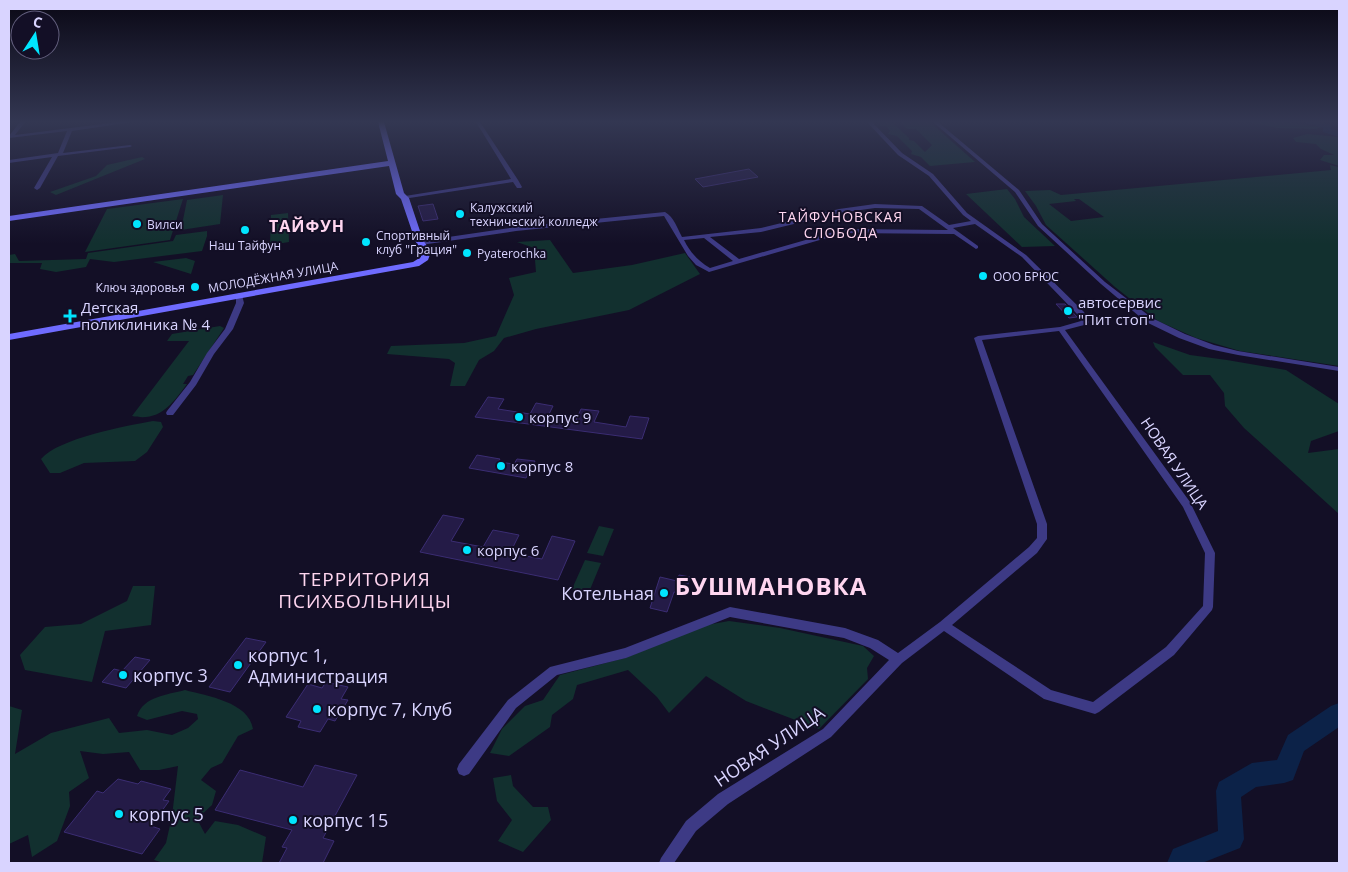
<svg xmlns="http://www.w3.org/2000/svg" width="1348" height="872" font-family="'Open Sans',sans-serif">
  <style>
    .green { fill: #12302f; fill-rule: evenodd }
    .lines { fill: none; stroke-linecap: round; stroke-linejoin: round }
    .river { fill: #0c2248; fill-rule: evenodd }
    .building { fill: #241b47; stroke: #3b2d73 }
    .street { fill: #3d3a85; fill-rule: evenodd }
    .secondary { fill: #6f6bff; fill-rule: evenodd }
    .poi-dot { fill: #00e5ff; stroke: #130f26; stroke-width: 2 }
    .labels { text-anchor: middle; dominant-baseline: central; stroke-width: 4; stroke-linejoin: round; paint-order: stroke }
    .far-poi-label { font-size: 12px; fill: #d9d4ff; stroke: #130f26; text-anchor: start }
    .far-street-label { font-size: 12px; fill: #d9d4ff; stroke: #130f26 }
    .far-neighbourhood-label { font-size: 14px; letter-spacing: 1px; fill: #ffd6f0; stroke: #130f26 }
    .poi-label { font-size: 15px; fill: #d9d4ff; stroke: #130f26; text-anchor: start }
    .street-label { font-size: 15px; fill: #d9d4ff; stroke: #130f26 }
    .far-district-label { font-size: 16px; font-weight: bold; letter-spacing: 1px; fill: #ffd6f0; stroke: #130f26 }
    .near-poi-label { font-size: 18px; fill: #d9d4ff; stroke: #130f26; text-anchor: start }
    .near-street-label { font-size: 18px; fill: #d9d4ff; stroke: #130f26 }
    .near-neighbourhood-label { font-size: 19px; letter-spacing: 1px; fill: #ffd6f0; stroke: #130f26 }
    .near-district-label { font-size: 24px; font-weight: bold; letter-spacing: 1px; fill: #ffd6f0; stroke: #130f26 }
  </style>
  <rect width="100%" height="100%" fill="#130f26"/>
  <g class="green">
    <path d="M879,122H892L909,138V140L914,141L925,152L932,145L916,129H907L900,122H930L975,162L930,166L921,157L911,154L912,151L897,136L888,134L890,131L886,126H879L881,123Z"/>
    <path d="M1248,122H1285L1321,127L1316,129L1277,128Z"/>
    <path d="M1307,134L1339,137V166L1320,160L1324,155H1334L1321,149L1316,144L1296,142L1293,138Z"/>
    <path d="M142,157L145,159L56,195L50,192L96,176L107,165Z"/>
    <path d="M1330,165L1339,167V366L1240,351L1196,338L1158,321L1115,287L1046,225L1036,206L1025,191L1050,190L1061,195L1331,170ZM1074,199H1079L1104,217L1071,221L1049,204L1076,201Z"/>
    <path d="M1007,189L1015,199L1024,217L1055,246L1022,247L966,194Z"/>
    <path d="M223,195L220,224L181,230L187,200Z"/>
    <path d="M183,199L170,240L85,252L107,209Z"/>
    <path d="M288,213L289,242L270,245L271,215Z"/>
    <path d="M207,231V236L202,251L114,262L90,259L86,267L56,272L40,269L42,263H9V255L15,254L19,261L86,259L88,253L173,241L176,235Z"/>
    <path d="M550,240L573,273L632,265L685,253L700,274L629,310L536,329L504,338L494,351L479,360L465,386H450L455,363L449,359L387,354L391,346L464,343L496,336L514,295L509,278L536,272L534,248L517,242Z"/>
    <path d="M186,258L195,261L191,274L153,262Z"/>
    <path d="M220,326L224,328L193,375L188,376L183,384H187C172,404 160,422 132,416L189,341H167L172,334Z"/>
    <path d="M1153,342L1190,355L1227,360L1286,370L1339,404V431L1311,441L1308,453L1339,449V514L1244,428L1225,406L1224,393L1210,375H1183L1155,347Z"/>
    <path d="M153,421L161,422L163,427L147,452L135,461L84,463L60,473H50L41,459C59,438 126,426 153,421Z"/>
    <path d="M599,526L614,529L603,556L587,553Z"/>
    <path d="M585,560L601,563L589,592L572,589Z"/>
    <path d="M133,586H155L151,625L105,631L92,682L25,670L20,655L45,627L81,624L127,601Z"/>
    <path d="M729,621L780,628L863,646L874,656L867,668L868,679L819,729L746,701L706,676L669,713L657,697L628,670L577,685L573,699L552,715L550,727L509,756L490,753L502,729L525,706L543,700L560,675L625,658L707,625Z"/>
    <path d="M185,690C207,696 249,702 253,729L238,736L222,763L211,768L201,780L216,791L212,805L197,819L205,834L215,821L238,825L266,837L262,863H164L154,860L166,843L172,816L178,766L159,770H140L129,752L103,754L80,751L89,778L69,792L70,806L57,841L32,857L28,835L9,844V706L22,710L15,754L51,733L109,718L119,733L147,730L172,735L188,728L198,719L197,714L182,711L147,720L137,716C144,696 167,695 185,690Z"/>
    <path d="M511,775L513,786L533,807H548L551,820L523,852L498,841L512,820L497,801L493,778Z"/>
  </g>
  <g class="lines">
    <g class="river">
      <path d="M1303,122H1318L1331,125V129L1339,131V137L1323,132V128Z"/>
      <path d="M1339,703V727L1304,751L1293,780L1284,783L1256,787L1241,797L1244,839L1240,848L1202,863H1167L1173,849L1218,831L1216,791L1219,782L1252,763L1277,760L1288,735L1331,706Z"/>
    </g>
  </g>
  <g class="building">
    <path d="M749,169L758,177L703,187L695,179Z"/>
    <path d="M433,204L438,219L423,221L418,206Z"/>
    <path d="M1056,304H1065L1077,317L1069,318Z"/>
    <path d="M488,397L504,399L498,409L530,414L536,403L553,406L548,416L576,420L581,409L599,411L594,422L626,427L630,416L649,418L642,439L475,417Z"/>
    <path d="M477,455L500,459L498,462L514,464L517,459L535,461L526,478L469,468Z"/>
    <path d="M443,515L464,519L451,541L483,547L493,530L519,535L510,553L542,559L552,536L575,541L558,580L420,552Z"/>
    <path d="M679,575L690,577L685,594L674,592L667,612L650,608L660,577L677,581Z"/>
    <path d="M246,638L266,642L230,692L209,687Z"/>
    <path d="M135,657L150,660L126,688L102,682L114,669L122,671Z"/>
    <path d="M326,682L348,687L341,699L348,700L335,721L328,719L320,732L298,727L301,721L286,717L308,684L322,688Z"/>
    <path d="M315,765L357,775L323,838L334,841L323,863H279L287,848L282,847L292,830L215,810L240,770L303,787Z"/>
    <path d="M118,779L138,784L141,781L171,789L163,800L169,801L151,826L160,829L142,854L64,832L97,791L103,793Z"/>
  </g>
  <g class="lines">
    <g class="street">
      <path d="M20,122H25L15,135L118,122H132L72,131L63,153L130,145L132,146L130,147L58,156L40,188L37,190L34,188L52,157L9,163V160L58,153L67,131L9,138V136Z"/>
      <path d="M476,122H480L518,180L522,187L521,188H517L513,182L403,199L402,198L405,196L511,179Z"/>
      <path d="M867,122H872L902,153L933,174L967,213L1026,255L1084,312L1089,322L1088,324L1065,330L1190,502L1215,553L1213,607L1212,610L1174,655L1099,712L1095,714L1044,699L944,631L902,663L831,737L728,804L696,831L674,863H659L661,858L686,821L718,794L823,729L889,660L870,648L844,638L730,617L626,658L557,675L516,708L469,774L464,776L459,774L457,769L459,764L508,700L550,667L625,648L730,607L845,628L878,640L898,653L940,622L1029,547L1037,538V524L974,338L978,336L1060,327L1081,321L1078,315L1022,257L975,224L953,228L978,246V248L976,249L954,234L844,233L709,272L696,265L688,256L664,216L516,231L421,245L418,243L421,241L516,227L665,212C674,217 677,228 682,237L761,228L839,209L875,204L922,206L949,225L971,221L963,215L929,176L898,155ZM875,208L919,209L948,230L844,229L739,259L710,237L761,232L839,213ZM704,238L733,261L710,268C698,261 690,252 684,240ZM1059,331L1183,507L1205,553L1203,606L1166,647L1093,702L1051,690L952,625L1037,553L1047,539V524L982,340Z"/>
      <path d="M933,122H938L1019,190L1042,224L1105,282L1152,318L1185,334L1214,345L1238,351L1339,367V371L1238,355L1209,349L1179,338L1146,322L1101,284L1038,226L1015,192Z"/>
      <path d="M239,293L242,295L244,303L233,329L214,354L196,385L173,415H167L166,413L167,411L190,382L207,353L225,329L236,303V295Z"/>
    </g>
    <path class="secondary" d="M378,122H384L404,193L409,198L423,240L431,252L428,260L419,266L9,340V334L413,262L421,257V252L415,240L401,199L396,194L389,166L9,221V216L388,161Z"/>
  </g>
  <linearGradient id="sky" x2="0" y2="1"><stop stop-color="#0a0815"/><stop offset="0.5" stop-color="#333752"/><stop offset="1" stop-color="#333752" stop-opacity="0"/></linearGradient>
  <rect width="1348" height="244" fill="url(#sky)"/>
  <g class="poi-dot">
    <circle cx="460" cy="214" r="5"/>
    <circle cx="137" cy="224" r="5"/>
    <circle cx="245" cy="230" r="5"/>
    <circle cx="366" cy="242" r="5"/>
    <circle cx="467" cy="253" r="5"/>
    <circle cx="983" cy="276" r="5"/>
    <circle cx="195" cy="287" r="5"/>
    <circle cx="1068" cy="311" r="5"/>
    <path d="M67.5 308.5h5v5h5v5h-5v5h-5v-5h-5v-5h5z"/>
    <circle cx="519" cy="417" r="5"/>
    <circle cx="501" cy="466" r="5"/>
    <circle cx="467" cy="550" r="5"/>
    <circle cx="664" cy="593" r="5"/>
    <circle cx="238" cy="665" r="5"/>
    <circle cx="123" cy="675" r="5"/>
    <circle cx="317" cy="709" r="5"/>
    <circle cx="119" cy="814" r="5"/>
    <circle cx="293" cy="820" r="5"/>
  </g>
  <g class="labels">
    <g class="far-poi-label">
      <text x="470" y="207">Калужский<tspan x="470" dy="14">технический колледж</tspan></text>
      <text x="147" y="224">Вилси</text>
      <text x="376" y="235">Спортивный<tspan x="376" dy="14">клуб "Грация"</tspan></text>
      <text x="245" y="245" text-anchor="middle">Наш Тайфун</text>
      <text x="477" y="253">Pyaterochka</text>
      <text x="993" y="276">ООО БРЮС</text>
      <text x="185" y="287" text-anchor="end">Ключ здоровья</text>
    </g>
    <g class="far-street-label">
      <text transform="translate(273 277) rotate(-10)">МОЛОДЁЖНАЯ УЛИЦА</text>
    </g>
    <g class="far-neighbourhood-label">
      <text x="841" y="216">ТАЙФУНОВСКАЯ<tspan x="841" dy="16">СЛОБОДА</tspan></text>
    </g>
    <g class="poi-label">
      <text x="1078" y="302">автосервис<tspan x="1078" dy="17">"Пит стоп"</tspan></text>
      <text x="81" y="307">Детская<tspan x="81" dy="17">поликлиника № 4</tspan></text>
      <text x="529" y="417">корпус 9</text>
      <text x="511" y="466">корпус 8</text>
      <text x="477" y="550">корпус 6</text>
    </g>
    <g class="street-label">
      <text transform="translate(1175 463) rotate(56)">НОВАЯ УЛИЦА</text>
    </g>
    <g class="far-district-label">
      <text x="307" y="226">ТАЙФУН</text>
    </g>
    <g class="near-poi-label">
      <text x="654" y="593" text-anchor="end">Котельная</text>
      <text x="248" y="655">корпус 1,<tspan x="248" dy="21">Администрация</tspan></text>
      <text x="133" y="675">корпус 3</text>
      <text x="327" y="709">корпус 7, Клуб</text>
      <text x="129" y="814">корпус 5</text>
      <text x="303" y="820">корпус 15</text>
    </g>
    <g class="near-street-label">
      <text transform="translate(769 746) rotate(-34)">НОВАЯ УЛИЦА</text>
    </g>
    <g class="near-neighbourhood-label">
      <text x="365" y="579">ТЕРРИТОРИЯ<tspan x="365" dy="22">ПСИХБОЛЬНИЦЫ</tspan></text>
    </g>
    <g class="near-district-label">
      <text x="771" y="585">БУШМАНОВКА</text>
    </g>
  </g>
  <rect width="1348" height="872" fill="none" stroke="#d9d4ff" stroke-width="20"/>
  <g transform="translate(35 35) rotate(12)"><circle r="24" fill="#130f26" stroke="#625e7d"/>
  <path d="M0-4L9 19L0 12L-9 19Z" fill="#00e5ff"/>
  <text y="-8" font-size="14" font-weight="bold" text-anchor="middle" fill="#d9d4ff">С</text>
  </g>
</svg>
